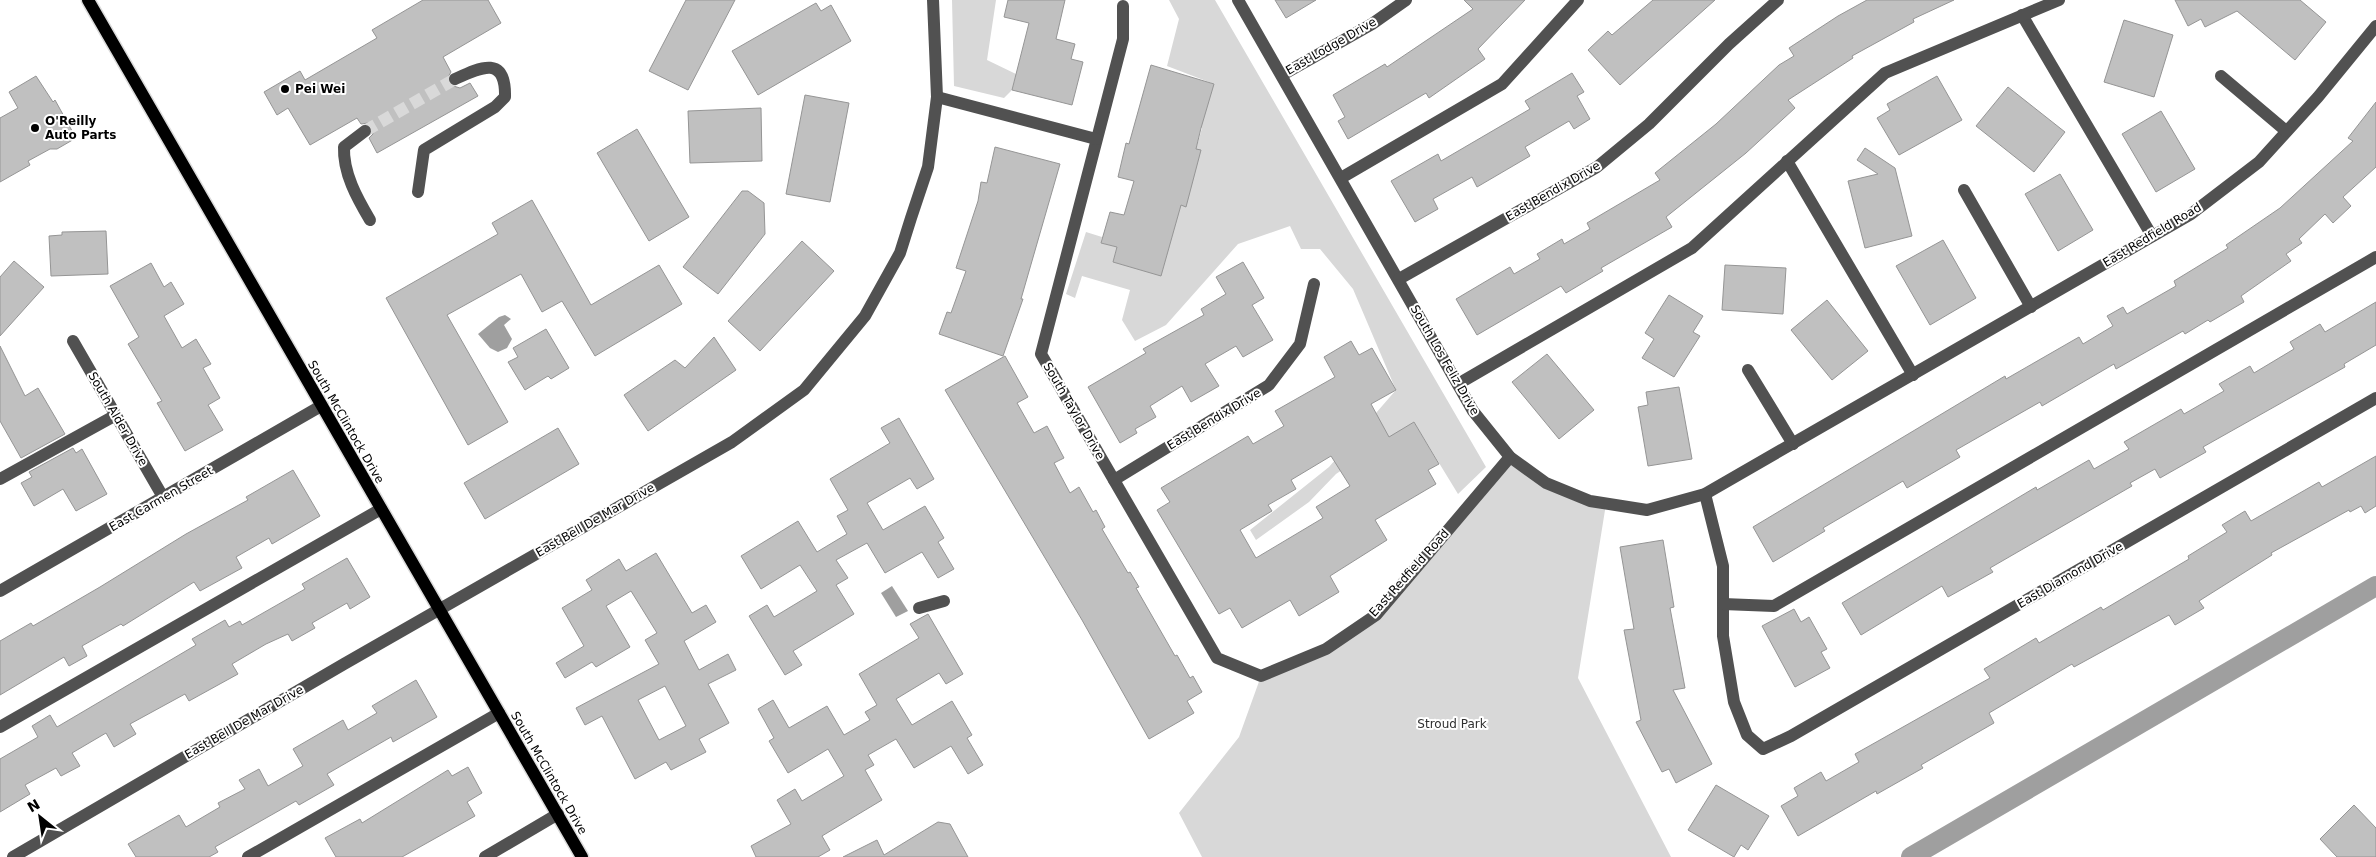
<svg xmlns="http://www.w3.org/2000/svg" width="2376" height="857" font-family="'DejaVu Sans',sans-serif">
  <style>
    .green { fill: #d8d8d8 }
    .water { fill: #9f9f9f }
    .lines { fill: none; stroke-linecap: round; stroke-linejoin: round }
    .canal { stroke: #9f9f9f; stroke-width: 20 }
    .building { fill: #c0c0c0; stroke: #959595; fill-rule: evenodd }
    .minor-tunnel { stroke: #d9d9d9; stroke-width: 12; stroke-dasharray: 12 6; stroke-linecap: butt }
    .major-casing { stroke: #dbdbdb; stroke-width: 15 }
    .minor { stroke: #515151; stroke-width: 12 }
    .major { stroke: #000; stroke-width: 12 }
    .poi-dot { fill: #000; stroke: #fff; stroke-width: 2 }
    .labels { text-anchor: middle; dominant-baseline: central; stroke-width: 4; stroke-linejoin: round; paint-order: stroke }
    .street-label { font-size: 12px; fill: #000; stroke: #fff }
    .poi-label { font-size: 12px; font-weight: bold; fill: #000; stroke: #fff; text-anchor: start }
    .park-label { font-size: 12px; fill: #2f2f2f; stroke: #fff }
  </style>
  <rect width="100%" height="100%" fill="#fff"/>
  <g class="green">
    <path d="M952,0H996L987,60L1016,74L1012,90L1004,98L954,86Z"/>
    <path d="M1169,0H1215L1486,467L1458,494L1414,422L1336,474L1309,502L1256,540L1250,530L1329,467L1396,390L1353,289L1320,249H1301L1290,226L1238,244L1166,325L1135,341L1122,320L1130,290L1082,276L1075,298L1066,294L1086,232L1102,237L1101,243L1117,247L1113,262L1161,275L1202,128L1191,125L1214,84L1167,66L1179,19Z"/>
    <path d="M1510,457L1546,483L1606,504L1578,678L1671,857H1202L1179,813L1239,737L1261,676L1326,649L1376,615Z"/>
  </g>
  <g class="water">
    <path d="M505,315L511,319L504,325L512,339L507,348L498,352L490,348L478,334L499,317Z"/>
    <path d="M892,586L908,611L896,617L881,593Z"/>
  </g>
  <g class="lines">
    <path class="canal" d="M1911,857L2376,586"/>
  </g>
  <g class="building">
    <path d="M423,0H488L501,23L443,57L451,72L447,79L450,85L460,88L470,83L478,96L377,153L369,138L373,134L372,126L368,123L361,124L357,118L310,145L288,108L277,115L264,92L300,71L305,80L377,38L372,30Z"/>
    <path d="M686,0H735L688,90L649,71Z"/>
    <path d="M1008,0H1065L1056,39L1075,44L1071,59L1083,62L1072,105L1012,90L1029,23L1004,17Z"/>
    <path d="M1275,0H1316L1286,18Z"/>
    <path d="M1464,0H1525L1478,49L1485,59L1429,98L1426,93L1348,139L1338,121L1345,117L1333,95L1385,64L1387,67L1473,9Z"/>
    <path d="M1653,0H1715L1620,85L1588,50L1608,31L1612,35Z"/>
    <path d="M1867,0H1954L1913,19L1914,22L1852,56L1853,58L1788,100L1795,108L1746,153L1666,217L1672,227L1601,268L1603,271L1566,293L1561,286L1477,335L1456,299L1510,267L1514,274L1540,259L1537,254L1562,239L1564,244L1590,229L1587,223L1660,180L1655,173L1716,124L1779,65L1794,56L1789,48L1838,16Z"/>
    <path d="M2175,0H2300L2326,22L2295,60L2237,11L2205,27L2201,19L2188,26Z"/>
    <path d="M816,3L821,11L831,5L851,41L758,95L732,51Z"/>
    <path d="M2124,20L2173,35L2154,97L2104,82Z"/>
    <path d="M1151,65L1214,84L1201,128L1196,149L1201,150L1186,207L1181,205L1161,276L1113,262L1117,247L1101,243L1110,212L1124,215L1134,181L1118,177L1126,143L1129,144Z"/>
    <path d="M1572,73L1584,92L1577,96L1590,119L1574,129L1569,121L1525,147L1530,156L1477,187L1472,177L1433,199L1438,209L1415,222L1391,181L1438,154L1441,161L1530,109L1525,101Z"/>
    <path d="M36,76L53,102L55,100L76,138L57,149H50L28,161L30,165L0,182V118L18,108L9,92Z"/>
    <path d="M1937,76L1962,120L1899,155L1877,118L1890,110L1887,104Z"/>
    <path d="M2008,87L2065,132L2034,172L1976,126Z"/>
    <path d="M805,95L849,103L830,202L786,194Z"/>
    <path d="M2376,102V167L2343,197L2351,206L2333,223L2325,214L2299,239L2302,243L2286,254L2291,261L2241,296L2244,302L2210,322L2208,320L2185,334L2183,331L2116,369L2114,364L2042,406L2040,402L1956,450L1960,457L1907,488L1903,481L1823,528L1825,531L1773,562L1753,527L2005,376L2006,379L2079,337L2083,344L2113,326L2107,316L2123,307L2127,314L2176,286L2174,281L2228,248L2226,245L2280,208L2353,141L2348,138Z"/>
    <path d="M761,108L762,161L690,163L688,111Z"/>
    <path d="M2161,111L2195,169L2156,192L2122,134Z"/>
    <path d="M637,129L689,217L649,241L597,153Z"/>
    <path d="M995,147L1060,164L1021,299H1023L1003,356L939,334L947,312L951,313L966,271L956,268L978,201L981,182L987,183Z"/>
    <path d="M1865,148L1895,168L1912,236L1865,248L1848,181L1878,174L1857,160Z"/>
    <path d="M2060,174L2093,230L2058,251L2025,194Z"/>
    <path d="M742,191H748L764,203L765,234L718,294L683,267Z"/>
    <path d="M532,200L591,305L659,265L682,304L595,356L562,301L542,312L521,274L447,315L508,422L468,445L386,298L498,234L492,223Z"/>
    <path d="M106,231L108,274L51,276L49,236L62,235V232Z"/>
    <path d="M1943,240L1976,298L1930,325L1896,266Z"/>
    <path d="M802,241L834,271L760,351L728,321Z"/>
    <path d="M14,261L44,287L0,336V277Z"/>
    <path d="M1243,262L1264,298L1252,305L1273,340L1243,357L1236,346L1205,364L1219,386L1191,402L1182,386L1150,406L1156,417L1135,429L1137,433L1120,443L1088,387L1146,353L1143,349L1204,315L1201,309L1226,294L1216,277Z"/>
    <path d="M151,263L164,287L171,282L184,304L164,316L182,348L196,339L211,364L203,368L220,398L208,405L223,430L185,451L157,403L162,401L128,344L139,337L110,286Z"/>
    <path d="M1725,265L1786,268L1783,314L1722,310Z"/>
    <path d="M1669,295L1703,316L1693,332L1700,336L1674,377L1642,358L1654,339L1645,333Z"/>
    <path d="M1827,300L1868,351L1832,380L1791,330Z"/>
    <path d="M2376,302V345L2344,364L2345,367L2203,447L2206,452L2160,478L2155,469L2130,483L2132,486L1990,568L1993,572L1948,597L1942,586L1861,635L1842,603L2036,487L2037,490L2089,460L2094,469L2129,449L2124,442L2181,409L2184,414L2224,391L2219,384L2250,366L2254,373L2294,349L2290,342L2320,324L2325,332Z"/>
    <path d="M546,329L569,368L551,379L548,376L525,390L508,362L518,357L513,348Z"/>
    <path d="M714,337L736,370L648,431L624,395L675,360L685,368Z"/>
    <path d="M1351,341L1359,355L1372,348L1396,390L1371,404L1389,437L1414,422L1439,464L1428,470L1436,484L1375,520L1387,540L1330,576L1339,592L1299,616L1290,600L1242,628L1230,608L1219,614L1157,510L1170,502L1161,488L1248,436L1253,444L1284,426L1275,411L1335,377L1324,357ZM1331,456L1350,486L1316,507L1323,518L1256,558L1240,530L1272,511L1268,505L1296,489L1291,480Z"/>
    <path d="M0,346L25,396L38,388L65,434L21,458L0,421Z"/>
    <path d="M1547,354L1594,410L1559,439L1512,382Z"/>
    <path d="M1005,356L1028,397L1017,403L1034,433L1047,426L1064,458L1054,463L1070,493L1079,487L1093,512L1096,510L1105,527L1102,529L1128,573L1130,572L1139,587L1136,588L1175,656L1177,655L1190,678L1193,676L1202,692L1187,701L1194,713L1149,739L1082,620L945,390Z"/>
    <path d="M1679,387L1692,459L1648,466L1638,407L1648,405L1646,392Z"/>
    <path d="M899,418L934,479L917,489L910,478L867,503L883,530L925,506L944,538L938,542L954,569L938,578L922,552L885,573L867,543L836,560L848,578L836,585L854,614L793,651L802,665L785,675L749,616L767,605L774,617L817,591L800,565L761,589L741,556L798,521L817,552L847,534L837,516L848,510L830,479L890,443L881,428Z"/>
    <path d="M558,428L579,464L485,519L464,483Z"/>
    <path d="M73,448L76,453L82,449L107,494L76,511L63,489L34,506L21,483L32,477L29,472Z"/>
    <path d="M2376,456V506L2365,513L2361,506L2350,512L2349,510L2271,553L2272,555L2199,601L2204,608L2175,625L2169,615L2074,667L2072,664L1989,713L1994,723L1921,765L1923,768L1877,794L1876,791L1798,836L1781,806L1798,796L1794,788L1821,772L1826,781L1859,762L1855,754L1990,678L1984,669L2036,638L2039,643L2101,607L2103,610L2189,559L2188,556L2227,532L2222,525L2245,511L2251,521L2319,482L2322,487Z"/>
    <path d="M293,470L320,516L272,544L269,538L236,557L242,568L200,591L194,582L123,626L121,624L82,646L87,656L69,666L64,657L0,695V641L31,623L33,626L100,587L186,534L248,500L246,497Z"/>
    <path d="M1663,540L1674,607L1670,608L1685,688L1673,690L1712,764L1676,783L1669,769L1662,772L1636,722L1641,720L1624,630L1634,629L1620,547Z"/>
    <path d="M656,553L692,613L706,605L716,622L684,641L699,670L728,654L736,670L708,684L729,723L699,739L706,752L671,770L666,762L635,779L602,716L585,725L576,708L659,664L645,640L657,633L631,591L606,606L630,647L596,667L592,662L565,678L556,663L584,646L562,608L592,590L586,580L619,559L626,571ZM665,686L686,726L659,740L638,700Z"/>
    <path d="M347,558L370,597L350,609L347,603L312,623L315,628L292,641L288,634L266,644L232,664L238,674L189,701L185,694L130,724L136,734L114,747L106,733L72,753L80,766L61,776L56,768L25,785L30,794L0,812V759L38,737L32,726L50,715L57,727L196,645L192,639L225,620L229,627L240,621L242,625L305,589L302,584Z"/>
    <path d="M1794,609L1801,622L1809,617L1827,649L1821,652L1830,668L1795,687L1762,626Z"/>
    <path d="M928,614L963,674L946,684L939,673L896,699L912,725L952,701L972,735L967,738L983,765L968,774L951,746L914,768L896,739L868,755L874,765L865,770L882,800L822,836L830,850L818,857H756L751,846L791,824L777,800L795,789L802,801L844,776L828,749L788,773L769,741L774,738L758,709L773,700L789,728L827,706L844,735L870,720L865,712L877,705L859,674L919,638L910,624Z"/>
    <path d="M416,680L437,717L393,742L391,737L327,774L334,785L299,805L296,801L215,847L218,852L209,857H136L128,844L179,815L186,827L220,807L218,803L245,789L239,780L259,769L268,786L303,766L293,749L343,720L348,730L377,713L372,706Z"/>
    <path d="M468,767L482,793L467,802L475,816L402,857H336L325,838L360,819L362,823L448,770L452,776Z"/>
    <path d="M1716,785L1769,816L1748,850L1741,845L1734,857L1688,830Z"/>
    <path d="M2354,805L2376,828V857H2337L2320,839Z"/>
    <path d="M938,822L950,824L968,857H843L877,840L884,855Z"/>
  </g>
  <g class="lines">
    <path class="minor-tunnel" d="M365,131L455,79"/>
    <g class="major-casing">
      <path id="major" d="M88,0L582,857"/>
    </g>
    <g class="minor">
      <path d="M1238,0L1473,411L1510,457L1546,483L1590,501L1647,510L1705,494L2191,214L2259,162L2318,97L2376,26"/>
      <path d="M1123,6V39L1041,354L1217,658L1261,676L1326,649L1376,615L1510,457"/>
      <path d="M2022,15L2152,236"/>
      <path d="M1282,75L1372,24L1406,0"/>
      <path d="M2221,76L2286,131"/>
      <path d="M937,97L1096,139"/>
      <path d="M365,131L344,147C343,173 357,198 370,220"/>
      <path d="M1787,161L1913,375"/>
      <path d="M1341,178L1502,84L1578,0"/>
      <path d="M1964,190L2031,307"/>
      <path d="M418,192L424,150L495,107L505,97C506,55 481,67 455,79"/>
      <path d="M1399,279L1597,167L1649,124L1729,44L1778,0"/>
      <path d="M73,341L163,497"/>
      <path d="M1748,370L1793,444"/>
      <path d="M1458,384L1692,248L1885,73L2059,0"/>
      <path d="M0,479L116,415"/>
      <path d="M1114,480L1269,385L1300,344L1314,284"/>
      <path d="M1705,494L1723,566V636L1734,702L1747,735L1763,749L1791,736L2376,398"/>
      <path d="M0,591L321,406"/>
      <path d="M1723,604L1774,606L2376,257"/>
      <path d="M919,608L944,601"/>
      <path d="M0,727L381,509"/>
      <path d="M13,857L344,664L732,442L804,390L865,316L900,253L911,218L928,167L937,97L933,0"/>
      <path d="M248,857L499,713"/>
      <path d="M485,857L558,814"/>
    </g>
    <use href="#major" class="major"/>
  </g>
  <g class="poi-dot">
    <circle cx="285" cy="89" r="5"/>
    <circle cx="35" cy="128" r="5"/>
  </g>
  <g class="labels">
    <g class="street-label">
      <text transform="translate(1331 46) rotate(-30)">East Lodge Drive</text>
      <text transform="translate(1553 191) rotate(-30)">East Bendix Drive</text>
      <text transform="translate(2152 235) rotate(-31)">East Redfield Road</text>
      <text transform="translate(1445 360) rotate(60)">South Los Feliz Drive</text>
      <text transform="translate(1074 411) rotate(60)">South Taylor Drive</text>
      <text transform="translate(118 419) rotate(60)">South Alder Drive</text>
      <text transform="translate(1214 419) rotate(-31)">East Bendix Drive</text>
      <text transform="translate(346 422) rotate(60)">South McClintock Drive</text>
      <text transform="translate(161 499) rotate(-30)">East Carmen Street</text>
      <text transform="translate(595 520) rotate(-30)">East Bell De Mar Drive</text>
      <text transform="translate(1409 573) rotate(-48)">East Redfield Road</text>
      <text transform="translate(2070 575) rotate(-30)">East Diamond Drive</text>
      <text transform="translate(244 722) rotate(-30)">East Bell De Mar Drive</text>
      <text transform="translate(549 773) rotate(60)">South McClintock Drive</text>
    </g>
    <g class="poi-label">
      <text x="295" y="89">Pei Wei</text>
      <text x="45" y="121">O'Reilly<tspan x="45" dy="14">Auto Parts</tspan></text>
    </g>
    <g class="park-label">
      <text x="1452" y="724">Stroud Park</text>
    </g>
  </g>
  <g transform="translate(40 817) rotate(330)" stroke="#ffffff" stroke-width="4" paint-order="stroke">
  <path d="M0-4L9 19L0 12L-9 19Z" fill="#000000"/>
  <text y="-8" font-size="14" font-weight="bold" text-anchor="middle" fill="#000000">N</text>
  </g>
</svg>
